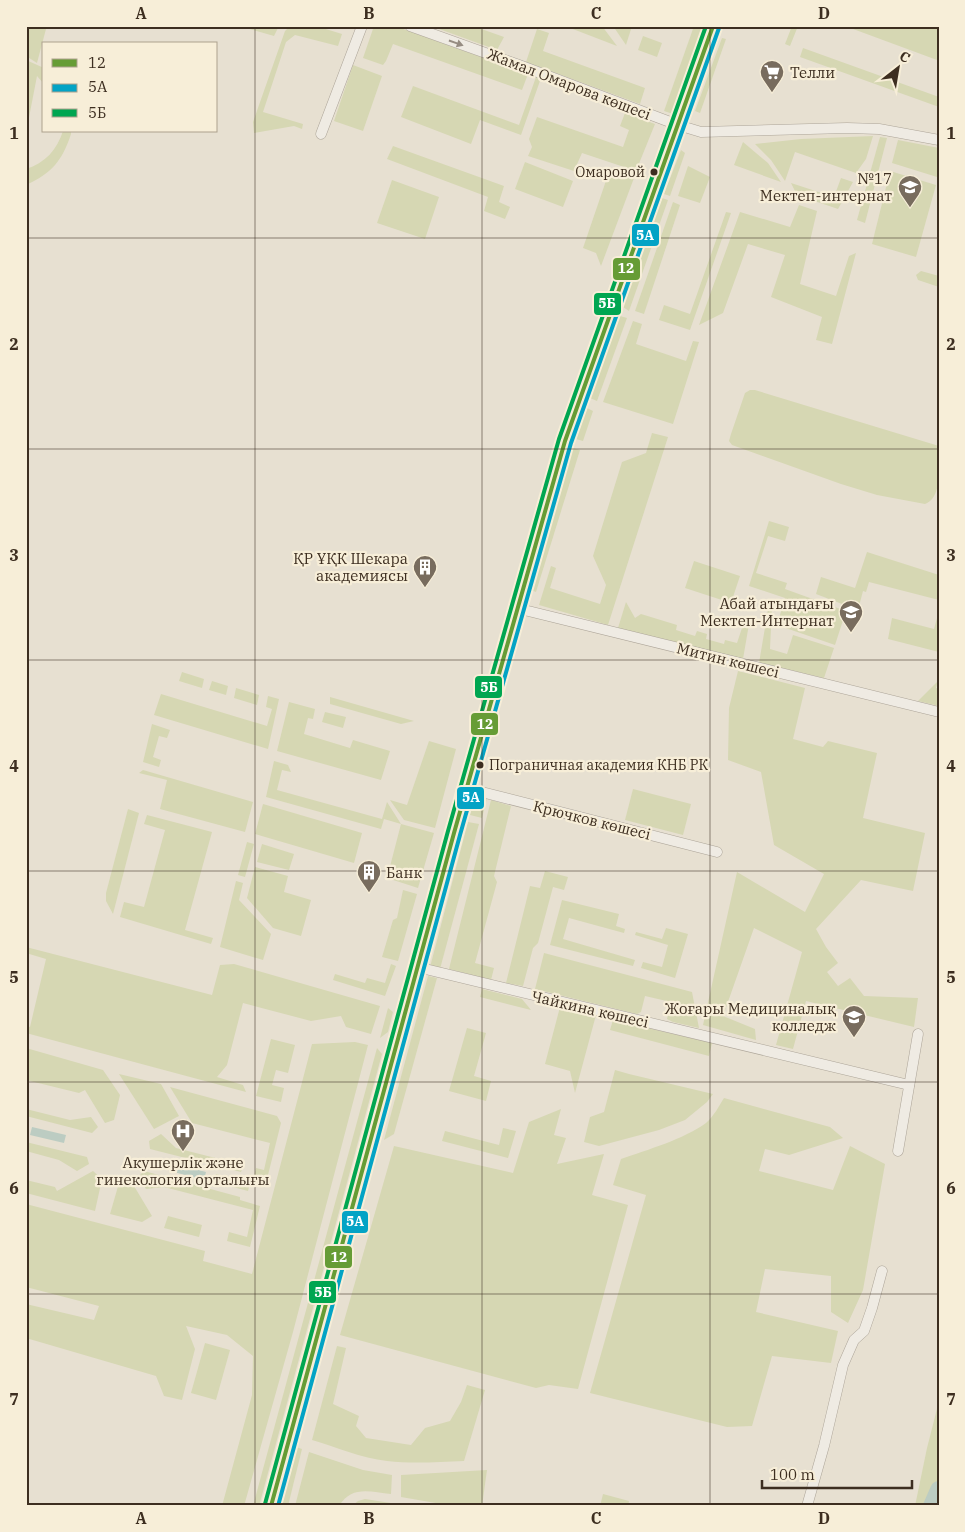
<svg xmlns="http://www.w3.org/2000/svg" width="965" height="1532" font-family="'IBM Plex Serif',serif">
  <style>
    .green { fill: #d6d7b3 }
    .water { fill: #bcccc2 }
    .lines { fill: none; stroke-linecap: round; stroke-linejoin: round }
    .river { stroke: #bcccc2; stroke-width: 18 }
    .minor-casing { stroke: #ada599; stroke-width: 11 }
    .major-casing { stroke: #928b80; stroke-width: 14 }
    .minor { stroke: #efebe3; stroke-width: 10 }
    .major { stroke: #e6e1d4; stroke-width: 12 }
    .bus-1-casing { stroke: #f7eed8; stroke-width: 8 }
    .bus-2-casing { stroke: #f7eed8; stroke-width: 8 }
    .bus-3-casing { stroke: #f7eed8; stroke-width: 8 }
    .bus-1 { stroke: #669c35; stroke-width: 4 }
    .bus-2 { stroke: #03a3c5; stroke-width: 4 }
    .bus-3 { stroke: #00a651; stroke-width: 4 }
    .oneway { fill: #968c82 }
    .grid { fill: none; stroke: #3d2e20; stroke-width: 1; stroke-opacity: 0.55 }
    .bus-dot { fill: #3d2e20; stroke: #f7eed8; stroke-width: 2 }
    .labels { text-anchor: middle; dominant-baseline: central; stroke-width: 4.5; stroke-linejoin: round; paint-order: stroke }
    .bus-label { font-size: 14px; fill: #3d2e20; stroke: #f7eed8; text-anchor: end }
    .poi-label { font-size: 15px; fill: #3d2e20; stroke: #f7eed8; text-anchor: end }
    .street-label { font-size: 15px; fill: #3d2e20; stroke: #f7eed8 }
    .line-badge { stroke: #f7eed8; stroke-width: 2 }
    .badge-label { font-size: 14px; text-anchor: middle; font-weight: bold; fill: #fff }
    .neatline { fill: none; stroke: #3d2e20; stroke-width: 2 }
    .grid-label { font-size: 16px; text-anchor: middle; font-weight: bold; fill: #3d2e20 }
  </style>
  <rect width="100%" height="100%" fill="#e7e0d1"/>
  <g class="green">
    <path d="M26,26H37L46,29L37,63L26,56Z"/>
    <path d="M247,26H279L274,36L246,28Z"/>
    <path d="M290,26H316L342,34L338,46L295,35L286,42L263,112L303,124L302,129L294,126L254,133L253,122L285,31Z"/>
    <path d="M374,26H395L528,74L522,90L393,44L386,61L383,65L363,58Z"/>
    <path d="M431,26H473L504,37L497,50Z"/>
    <path d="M565,26H602L617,46Z"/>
    <path d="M613,26H632L626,45Z"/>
    <path d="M694,26H704L673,114L664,111Z"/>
    <path d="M792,26H798L790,46L785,44Z"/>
    <path d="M845,26H917L926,29L927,26H939V54L937,60Z"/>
    <path d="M537,29L549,33L543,51L645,88L640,104L526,62Z"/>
    <path d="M643,36L662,43L657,57L638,50Z"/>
    <path d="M722,38L726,39L700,113L695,111Z"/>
    <path d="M803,48L939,97V107L800,57Z"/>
    <path d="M26,60L44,68V84L37,76L26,133Z"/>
    <path d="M353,65L382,76L363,131L334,121Z"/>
    <path d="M536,77L541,78L521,135L480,120L471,144L401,117L413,86L519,125Z"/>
    <path d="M625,113L655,124L636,171L582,153L574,171L528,156L532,147L529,139L537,117L623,147L629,130L620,126Z"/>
    <path d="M63,131H71V134C62,161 52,173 26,185V169C45,163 57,150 63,131Z"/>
    <path d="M873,136L866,159L856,173L795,152L785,181L771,160L755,144L801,139Z"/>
    <path d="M880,137L887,138L865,223L857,220Z"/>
    <path d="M898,140L939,148L937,177L892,163Z"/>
    <path d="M743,142L768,163L781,182L734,165Z"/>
    <path d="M393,146L504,186L499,202L510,207L505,219L484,211L488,197L387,159Z"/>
    <path d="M681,150L685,153L670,196L664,194Z"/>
    <path d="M525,162L573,181L563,207L515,189Z"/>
    <path d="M688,166L710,177L700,203L678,196Z"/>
    <path d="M610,169L634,178L601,266L596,253L583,248Z"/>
    <path d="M890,171L936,185L916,257L872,244Z"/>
    <path d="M841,178L853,182L838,209L797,195L791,183L834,197Z"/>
    <path d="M392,180L439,197L425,239L377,223Z"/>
    <path d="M662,198L668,200L629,311L623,307Z"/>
    <path d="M673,202L680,205L644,314L635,311Z"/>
    <path d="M799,205L817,211L800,284L836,296L849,256L856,253L832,344L816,340L822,317L771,297L785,255L748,244L723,313L699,325L740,212L790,227Z"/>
    <path d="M726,212L731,213L690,330L659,320L664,305L690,314Z"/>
    <path d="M921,271L939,276V287L918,280L916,275Z"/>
    <path d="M620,316L627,318L597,401L590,398Z"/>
    <path d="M633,321L642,324L636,344L686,361L693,341L699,342L673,424L603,402Z"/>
    <path d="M750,390H755L939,446C939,462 943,498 925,504L877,495L841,484L732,445L729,441L731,434L745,393Z"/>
    <path d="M587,408L593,411L583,441L576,439Z"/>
    <path d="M652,433L668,437L608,625L539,605L551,566L556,568L550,588L600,604L606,585L593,556L622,462L646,453Z"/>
    <path d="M573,448L580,450L536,592L531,590Z"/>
    <path d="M769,521L789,527L785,541L768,536L756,573L787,583L785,589L846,611L835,645L777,625L785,598L749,586Z"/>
    <path d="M867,552L939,575V600L869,582L866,592L863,591L858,610L816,594L821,577L855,588Z"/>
    <path d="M694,561L740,576L731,603L685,588Z"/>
    <path d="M626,602L635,618L641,614L677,625L676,630L695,636L697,631L707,634L706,639L724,644L725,640L737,643L744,622L749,624L743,659L618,628Z"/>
    <path d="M769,604L772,606L770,649L787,654L793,635L834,648L824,678L759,663Z"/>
    <path d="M939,611V652L888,639L892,618L934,629Z"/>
    <path d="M738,671L805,688L793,739L823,747L828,741L877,753L863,818L925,833L913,891L861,880L816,929L826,947L838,963L827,972L838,986L850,978L864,996L918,998L914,1027L806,1001L793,1049L776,1045L802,952L754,928L723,1016L755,1029L756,1040L703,1025L737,872L805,912L824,874L774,845L761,772L728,760L729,708Z"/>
    <path d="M182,672L204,679L202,688L179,681Z"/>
    <path d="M212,681L228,686L226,695L209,690Z"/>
    <path d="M938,681L936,688L939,689V706L918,701Z"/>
    <path d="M236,688L259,695L257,705L234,698Z"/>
    <path d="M161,694L267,726L272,709L266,707L268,696L279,699L268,749L154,715Z"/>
    <path d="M330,697L414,721L401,724L330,704Z"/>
    <path d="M289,702L315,709L313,719L308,718L304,734L350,748L353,740L390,751L381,780L277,751Z"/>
    <path d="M325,712L346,717L343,728L322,722Z"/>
    <path d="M152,724L170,730L167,738L159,736L153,757L161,760L159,767L143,762Z"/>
    <path d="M429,741L456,749L435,828L404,820L390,800L407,805Z"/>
    <path d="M274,761L288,765L291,772L282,770L277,790L382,819L387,802L401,824L434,833L418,888L387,878L401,824L384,819L381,829L266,797Z"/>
    <path d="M143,770L253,802L245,832L160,809L167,780L139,773Z"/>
    <path d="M633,789L691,804L683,835L625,820Z"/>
    <path d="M487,798L482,818L470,815L474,801Z"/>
    <path d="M491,800L511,806L494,876L497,882L475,963L494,968L491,980L449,969Z"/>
    <path d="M263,804L362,833L354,863L255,834Z"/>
    <path d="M128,809L139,813L113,914L106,901V893Z"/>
    <path d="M147,815L212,832L185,930L213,938L211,944L120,917L124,902L144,907L165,830L144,824Z"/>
    <path d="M468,822L479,824L440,969L430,967Z"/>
    <path d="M247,842L254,844L245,877L238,875Z"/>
    <path d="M262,844L294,854L289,870L257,862Z"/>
    <path d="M255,867L288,876L284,892L311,900L301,936L273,928L247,898Z"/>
    <path d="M545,871L568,877L564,890L553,887L538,943L533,948L523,986L506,983L530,886L540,888Z"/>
    <path d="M236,881L243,883L239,900L271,934L263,960L220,947Z"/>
    <path d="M403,890L417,894L398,961L382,957L393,920L397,918Z"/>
    <path d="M562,900L619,914L616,926L625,929L624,933L569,918L563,939L635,960L633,966L550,945Z"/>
    <path d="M666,928L688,934L675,978L641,968L643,962L662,967L668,945L635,935L636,932L662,939Z"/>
    <path d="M26,947L212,995L220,965L234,964L380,1006L371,1034L346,1027L341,1016L311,1021L243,1003L227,1065L217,1077L243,1085L246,1092L26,1033V1026L30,1027L46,959L26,953Z"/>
    <path d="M544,953L692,992L699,1028L673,1022L667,1019L671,1002L645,996L641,1012L637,1014L535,989Z"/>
    <path d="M391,964L396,966L385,996L333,980L335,974L365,983L367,978L385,983Z"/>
    <path d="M428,976L437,978L394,1134L384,1140Z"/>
    <path d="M482,989L522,999L531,1010L480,997Z"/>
    <path d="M560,1007L596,1015L575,1093L570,1071L545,1064Z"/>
    <path d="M388,1008L393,1012L388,1032L380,1038Z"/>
    <path d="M613,1020L712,1043L709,1056L610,1030Z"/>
    <path d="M467,1028L486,1033L474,1076L491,1081L486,1101L449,1091Z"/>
    <path d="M271,1039L295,1045L288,1073L276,1070L272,1085L284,1088L281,1102L256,1096Z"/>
    <path d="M355,1042L368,1045L293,1332L244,1506H222L252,1395L253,1356L227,1335L186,1326L195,1349L182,1400L164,1396L156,1376L26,1338V1304L94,1320L99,1306L26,1287V1204L205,1251L203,1261L252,1274L312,1044Z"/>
    <path d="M26,1048L103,1070L120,1095L114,1120L105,1123L85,1090L79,1093L26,1080Z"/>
    <path d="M377,1048L382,1054L259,1506H253Z"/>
    <path d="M615,1070L629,1074L713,1094L707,1102L685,1120L659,1130L599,1146L584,1142L590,1117L604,1112Z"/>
    <path d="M119,1074L161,1084L179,1116L154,1129Z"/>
    <path d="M170,1087L277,1116L281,1123L267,1179L254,1176L256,1168L264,1170L270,1143L192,1123Z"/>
    <path d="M724,1098L830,1127L843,1138L789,1155L765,1149L759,1171L833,1190L850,1146L885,1164L863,1290L848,1323L831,1312V1276L765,1269L756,1312L838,1331L831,1363L772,1356L752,1426L727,1427L590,1393L646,1195L613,1185L621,1159C647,1150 684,1139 706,1123C714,1116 719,1106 724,1098Z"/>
    <path d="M26,1109L70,1120L91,1117L98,1127L92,1133L26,1116Z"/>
    <path d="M561,1109L554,1135L566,1138L557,1164L604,1154L592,1195L628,1205L578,1389L549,1385L536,1388L340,1335L394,1146L513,1173L529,1122Z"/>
    <path d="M503,1128L516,1131L508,1158L442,1141L445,1131L499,1145Z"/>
    <path d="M161,1134L176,1148L243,1165L241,1172L150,1149L149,1141Z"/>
    <path d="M26,1142L87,1157L89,1164L77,1171L59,1160L26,1151Z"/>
    <path d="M93,1171L102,1179L95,1211L26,1193V1180L55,1187L57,1191Z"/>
    <path d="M144,1171L240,1197V1200L260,1206L250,1247L227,1241L229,1232L247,1237L253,1210L164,1187L146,1189L138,1177Z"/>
    <path d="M216,1174L250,1183L248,1191L214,1182Z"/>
    <path d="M131,1181L152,1216L142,1222L110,1214L119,1183Z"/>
    <path d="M168,1216L202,1225L199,1237L164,1228Z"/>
    <path d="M205,1343L230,1350L216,1400L191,1393Z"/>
    <path d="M337,1346L346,1348L333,1404L359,1416L356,1426L366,1438L411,1445L425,1428L450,1421L461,1402L467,1385L485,1390L464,1461C438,1462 412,1464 387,1461C361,1458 336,1447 312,1440Z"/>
    <path d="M939,1401V1506H915L927,1448Z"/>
    <path d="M296,1447L302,1449L288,1506H281Z"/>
    <path d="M309,1452L363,1470L392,1475L391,1494C370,1492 352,1485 339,1506H295Z"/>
    <path d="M487,1470L482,1506H453L401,1497V1475Z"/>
    <path d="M603,1494L629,1501L628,1506H600Z"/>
    <path d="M365,1499L410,1506H352L358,1501Z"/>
  </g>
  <g class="water">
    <path d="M32,1127L66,1135L64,1143L30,1135Z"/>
    <path d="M172,1163L206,1172L204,1180L170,1171Z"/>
  </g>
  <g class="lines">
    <path class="river" d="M932,1506L939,1490"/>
    <g class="minor-casing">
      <g id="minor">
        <path d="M410,26L519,65L678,125L701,132L847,128L879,129L939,140"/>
        <path d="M321,134L362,26"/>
        <path d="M516,608L939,712"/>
        <path d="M466,788L717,852"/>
        <path d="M417,967L909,1085"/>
        <path d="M898,1151L918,1034"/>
        <path d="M807,1506L824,1446L843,1365L854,1340L864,1331L872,1308L882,1271"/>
      </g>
    </g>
    <g class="major-casing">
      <path id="major" d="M271,1506L454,833L565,441L713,26"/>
    </g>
    <use href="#minor" class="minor"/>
    <use href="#major" class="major"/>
    <g class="bus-1-casing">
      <path id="bus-1" d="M271,1506L454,833L565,441L713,26"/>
    </g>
    <g class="bus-2-casing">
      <path id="bus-2" d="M278,1506L460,835L571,443L719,28"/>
    </g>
    <g class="bus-3-casing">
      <path id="bus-3" d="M265,1504L448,831L559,439L706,26"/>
    </g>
    <use href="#bus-1" class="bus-1"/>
    <use href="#bus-2" class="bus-2"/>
    <use href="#bus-3" class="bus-3"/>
  </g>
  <defs><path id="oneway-solid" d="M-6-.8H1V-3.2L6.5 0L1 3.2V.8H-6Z" transform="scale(1.25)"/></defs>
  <use class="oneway" href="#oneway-solid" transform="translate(456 43) rotate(19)"/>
  <path class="grid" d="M255,26V1506M482,26V1506M710,26V1506M26,238H939M26,449H939M26,660H939M26,871H939M26,1082H939M26,1294H939"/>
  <defs>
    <g id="supermarket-pin" transform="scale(1.25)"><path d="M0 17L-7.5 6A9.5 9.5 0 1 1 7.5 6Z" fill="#786c5e" stroke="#f7eed8"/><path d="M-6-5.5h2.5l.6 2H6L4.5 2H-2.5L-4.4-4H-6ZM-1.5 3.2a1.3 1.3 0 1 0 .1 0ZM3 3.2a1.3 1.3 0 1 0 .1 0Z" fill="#fff"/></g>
    <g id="school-pin" transform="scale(1.25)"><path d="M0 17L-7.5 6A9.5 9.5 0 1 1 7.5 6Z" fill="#786c5e" stroke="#f7eed8"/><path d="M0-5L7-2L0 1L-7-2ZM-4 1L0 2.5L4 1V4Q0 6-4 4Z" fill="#fff"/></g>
    <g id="building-pin" transform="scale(1.25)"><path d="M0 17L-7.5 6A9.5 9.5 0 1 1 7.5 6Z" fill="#786c5e" stroke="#f7eed8"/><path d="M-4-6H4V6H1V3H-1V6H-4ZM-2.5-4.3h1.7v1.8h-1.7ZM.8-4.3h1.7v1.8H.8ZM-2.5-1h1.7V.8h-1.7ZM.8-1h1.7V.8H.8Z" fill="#fff"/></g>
    <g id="university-pin" transform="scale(1.25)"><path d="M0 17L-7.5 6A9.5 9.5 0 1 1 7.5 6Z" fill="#786c5e" stroke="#f7eed8"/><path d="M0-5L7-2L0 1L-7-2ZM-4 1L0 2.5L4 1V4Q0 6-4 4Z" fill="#fff"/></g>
    <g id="hospital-pin" transform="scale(1.25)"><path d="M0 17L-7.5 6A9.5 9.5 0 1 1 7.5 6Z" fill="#786c5e" stroke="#f7eed8"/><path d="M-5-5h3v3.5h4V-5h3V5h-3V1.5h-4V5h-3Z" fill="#fff"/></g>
  </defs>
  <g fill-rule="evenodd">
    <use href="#supermarket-pin" x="772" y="72"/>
    <use href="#school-pin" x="910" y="187"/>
    <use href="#building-pin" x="425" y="567"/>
    <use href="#school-pin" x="851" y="612"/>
    <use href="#building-pin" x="369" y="872"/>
    <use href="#university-pin" x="854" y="1017"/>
    <use href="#hospital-pin" x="183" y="1131"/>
  </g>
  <g class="bus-dot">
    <circle cx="654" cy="172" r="4.5"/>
    <circle cx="480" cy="765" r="4.5"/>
  </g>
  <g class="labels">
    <g class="bus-label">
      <text x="645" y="172">Омаровой</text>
      <text x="489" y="765" text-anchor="start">Пограничная академия КНБ РК</text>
    </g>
    <g class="poi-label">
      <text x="790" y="72" text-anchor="start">Телли</text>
      <text x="892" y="178">№17<tspan x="892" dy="17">Мектеп-интернат</tspan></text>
      <text x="408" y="558">ҚР ҰҚК Шекара<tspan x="408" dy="17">академиясы</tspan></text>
      <text x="834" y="603">Абай атындағы<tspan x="834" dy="17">Мектеп-Интернат</tspan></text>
      <text x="386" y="872" text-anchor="start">Банк</text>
      <text x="836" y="1008">Жоғары Медициналық<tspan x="836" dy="17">колледж</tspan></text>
      <text x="183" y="1162" text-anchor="middle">Акушерлік және<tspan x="183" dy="17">гинекология орталығы</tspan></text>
    </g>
    <g class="street-label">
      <text transform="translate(569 84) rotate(21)">Жамал Омарова көшесі</text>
      <text transform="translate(728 660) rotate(14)">Митин көшесі</text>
      <text transform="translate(592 820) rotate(14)">Крючков көшесі</text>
      <text transform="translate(590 1009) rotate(13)">Чайкина көшесі</text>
    </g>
  </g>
  <g class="line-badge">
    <rect x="631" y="223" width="29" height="24" rx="5" fill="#03a3c5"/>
    <rect x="612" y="257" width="29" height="24" rx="5" fill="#669c35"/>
    <rect x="593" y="292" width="29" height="24" rx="5" fill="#00a651"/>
    <rect x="474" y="675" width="29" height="24" rx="5" fill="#00a651"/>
    <rect x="470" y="712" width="29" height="24" rx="5" fill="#669c35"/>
    <rect x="456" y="786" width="29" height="24" rx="5" fill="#03a3c5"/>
    <rect x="341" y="1210" width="28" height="24" rx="5" fill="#03a3c5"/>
    <rect x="324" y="1245" width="29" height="24" rx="5" fill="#669c35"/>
    <rect x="308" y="1280" width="29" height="24" rx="5" fill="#00a651"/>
  </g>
  <g class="badge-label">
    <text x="645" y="240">5А</text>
    <text x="626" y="273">12</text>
    <text x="607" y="308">5Б</text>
    <text x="489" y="692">5Б</text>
    <text x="485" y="729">12</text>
    <text x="471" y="802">5А</text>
    <text x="355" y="1226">5А</text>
    <text x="339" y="1262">12</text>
    <text x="323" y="1297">5Б</text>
  </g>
  <rect width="965" height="1532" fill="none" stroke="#f7eed8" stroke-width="55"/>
  <rect x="42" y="42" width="175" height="90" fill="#f7eed8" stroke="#ada18e"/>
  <rect x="52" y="59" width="25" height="8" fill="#669c35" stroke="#ada18e"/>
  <text x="88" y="68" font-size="15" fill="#3d2e20">12</text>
  <rect x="52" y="84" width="25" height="8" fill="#03a3c5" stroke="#ada18e"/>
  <text x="88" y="92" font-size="15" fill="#3d2e20">5А</text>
  <rect x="52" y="109" width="25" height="8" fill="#00a651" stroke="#ada18e"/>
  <text x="88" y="118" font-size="15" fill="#3d2e20">5Б</text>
  <g transform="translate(898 68) rotate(31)" stroke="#f7eed8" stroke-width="4" paint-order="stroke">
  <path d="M0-4L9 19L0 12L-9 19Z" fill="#3d2e20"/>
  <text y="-8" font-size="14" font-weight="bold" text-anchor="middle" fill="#3d2e20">С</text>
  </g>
  <path d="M762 1480v8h150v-8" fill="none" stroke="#3d2e20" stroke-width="2.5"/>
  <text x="770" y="1480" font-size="15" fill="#3d2e20" stroke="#f7eed8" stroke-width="4" paint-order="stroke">100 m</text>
  <rect x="28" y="28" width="910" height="1476" class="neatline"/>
  <g class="grid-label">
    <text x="141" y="19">A</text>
    <text x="369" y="19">B</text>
    <text x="596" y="19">C</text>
    <text x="824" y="19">D</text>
    <text x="14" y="139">1</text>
    <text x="951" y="139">1</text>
    <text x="14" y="350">2</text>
    <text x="951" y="350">2</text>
    <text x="14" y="561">3</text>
    <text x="951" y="561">3</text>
    <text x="14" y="772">4</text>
    <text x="951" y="772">4</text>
    <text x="14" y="983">5</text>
    <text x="951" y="983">5</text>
    <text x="14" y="1194">6</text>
    <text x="951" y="1194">6</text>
    <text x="14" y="1405">7</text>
    <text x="951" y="1405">7</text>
    <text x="141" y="1524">A</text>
    <text x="369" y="1524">B</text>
    <text x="596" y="1524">C</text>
    <text x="824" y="1524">D</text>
  </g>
</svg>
